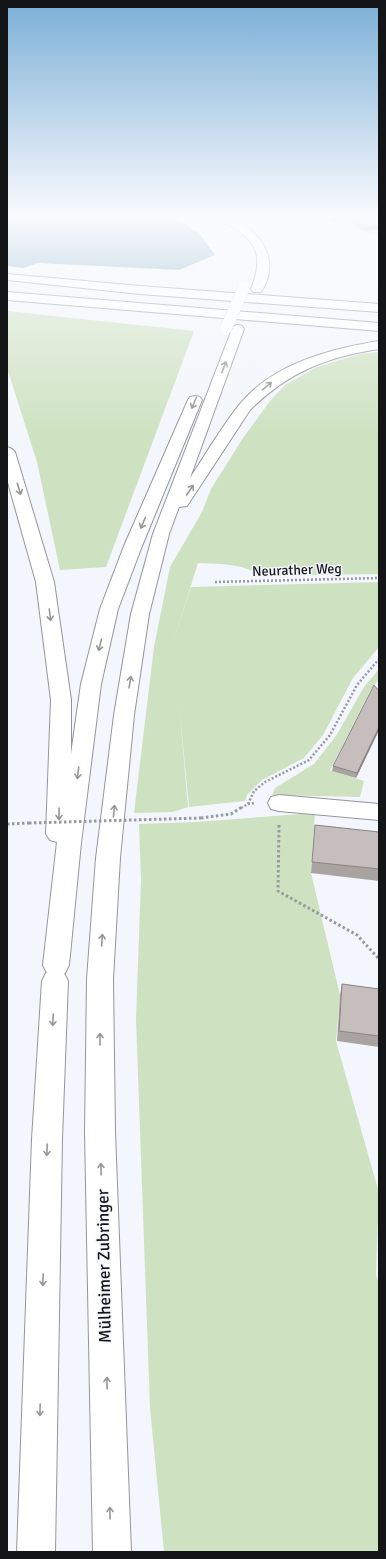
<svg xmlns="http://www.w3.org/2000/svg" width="386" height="1559" font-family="Signika,sans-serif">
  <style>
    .green { fill: #cee2c1 }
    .water { fill: #78a8be }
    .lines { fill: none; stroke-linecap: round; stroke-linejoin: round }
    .minor-casing { stroke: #93969b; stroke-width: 2 }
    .primary-casing { stroke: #93969b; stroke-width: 2 }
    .motorway-casing { stroke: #93969b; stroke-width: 2 }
    .path-far1 { stroke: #97999e; stroke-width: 2.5; stroke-dasharray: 2 2; stroke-linecap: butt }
    .path { stroke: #97999e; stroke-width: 3; stroke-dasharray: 2.5 2.5; stroke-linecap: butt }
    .minor { fill: #fff; fill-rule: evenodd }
    .primary { fill: #fff; fill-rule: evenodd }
    .motorway { fill: #fff; fill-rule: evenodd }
    .motorway-bridge-casing { stroke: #93969b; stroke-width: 12; stroke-linecap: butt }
    .path-bridge { stroke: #97999e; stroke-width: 3; stroke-dasharray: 2.5 2.5; stroke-linecap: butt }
    .motorway-bridge { stroke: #fff; stroke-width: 12 }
    .wall { fill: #a9a3a2 }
    .shaded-wall { fill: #8a8584 }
    .building { fill: #c5bebc; stroke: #8a8584 }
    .oneway { stroke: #959697 }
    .labels { text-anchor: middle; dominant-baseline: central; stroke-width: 3; stroke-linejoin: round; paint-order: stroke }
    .street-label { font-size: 14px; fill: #141517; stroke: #f3f6fc }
    .near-street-label { font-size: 17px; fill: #141517; stroke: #f3f6fc }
  </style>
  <rect width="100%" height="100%" fill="#f3f6fc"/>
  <g class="green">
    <path d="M313,215H379V236Z"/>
    <path d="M7,311L194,331L106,567L60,570L37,462L7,368Z"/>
    <path d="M379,352V574L261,576C243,563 219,564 198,563L173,643L191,587L379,582V647L353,678L323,735L304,758L262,780L247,795L245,801L189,807L179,705L188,807L173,812L134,813L154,647L170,567L202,512L211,489L243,438L270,401L285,385L317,367L360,354Z"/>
    <path d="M379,669V679L371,689L330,770L364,781L360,797L272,795L275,788L314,764L336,736L364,687Z"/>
    <path d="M315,813L311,873L340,995L336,1041L379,1193L376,1274L379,1285V1552H164L150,1408L136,1019L141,880L139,824L195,822Z"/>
  </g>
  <path class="water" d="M7,215H170L199,233L215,255L179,270L38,263L23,268L7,266Z"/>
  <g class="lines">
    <g class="minor-casing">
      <path id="minor" d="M279,795L379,804V820L279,811L271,809L268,803L271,797Z"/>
    </g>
    <g class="primary-casing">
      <g id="primary">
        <path d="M100,968L109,971L113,979L115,1132L131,1552H93L85,1132L87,979L91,971Z"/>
        <path d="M55,970L64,973L68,981L62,1139L55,1552H17L32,1139L42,981L46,973Z"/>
      </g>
    </g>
    <g class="motorway-casing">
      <g id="motorway">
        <path d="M212,215C216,215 220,215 224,215C230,216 236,221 241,223C266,238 279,265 261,292H253L251,289C263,259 259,243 231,226C225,223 216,220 212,215Z"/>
        <path d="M7,274L140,286L379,304V312L140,294L7,280Z"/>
        <path d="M7,292L379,323V331L7,300Z"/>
        <path d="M238,325L242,326L244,329L190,478C206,454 222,426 240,404C273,364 329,349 379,341V349C327,357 288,372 250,410L187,506L179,507L169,534L149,614L134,715L120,858L113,979L109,987L100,990L91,987L87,979L96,858L114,715L131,614L153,534L232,329L234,326Z"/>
        <path d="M195,396L200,397L202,400L142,546L118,609L101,684L81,843L69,965L65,973L56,976L47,973L43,965L57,842L50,840L46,834L51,700L36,582L7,479V447L12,449L15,452L54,582L71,700V754L81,684L100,609L124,546L188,400L190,397Z"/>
      </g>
    </g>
    <g class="path-far1">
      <path d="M215,582L379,578"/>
      <path d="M248,804L254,791L265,782L309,760L330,735L357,685L379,659"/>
      <path d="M241,808L248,804L255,803"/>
    </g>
    <g class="path">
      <path d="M201,818L231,814L242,807"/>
      <path d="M7,824L29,823"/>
      <path d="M279,825L278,891L357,935L379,959"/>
    </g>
    <use href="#minor" class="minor"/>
    <use href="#primary" class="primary"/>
    <use href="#motorway" class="motorway"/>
    <g class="motorway-bridge-casing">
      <path id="motorway-bridge" d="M226,328L244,288"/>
    </g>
    <path class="path-bridge" d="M29,823L201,818"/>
    <use href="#motorway-bridge" class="motorway-bridge"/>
  </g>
  <g class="wall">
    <path d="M315,215H379V229L365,231L345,219L335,222Z"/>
    <path d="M379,691V730L356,778L332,771L333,766Z"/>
    <path d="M315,825L379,832V881L311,873Z"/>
    <path d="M342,984L379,989V1047L337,1041L340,995Z"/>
    <path d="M379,1240V1274L378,1273Z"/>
  </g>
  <g class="shaded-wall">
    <path d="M345,215V219L335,222L336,218Z"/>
    <path d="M379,225V229L365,231L366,227Z"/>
    <path d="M379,727V730L356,778L357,773Z"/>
  </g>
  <g class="building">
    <path d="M326,215H379V225L366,227L345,215L336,218Z"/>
    <path d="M374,685L379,691V727L357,773L333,766Z"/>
    <path d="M315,825L379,832V869L312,862Z"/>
    <path d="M342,984L379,989V1036L339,1031Z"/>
  </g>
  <defs><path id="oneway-shaft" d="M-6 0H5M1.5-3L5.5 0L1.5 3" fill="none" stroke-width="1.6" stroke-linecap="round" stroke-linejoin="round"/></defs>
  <g class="oneway">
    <use href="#oneway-shaft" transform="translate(224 367) rotate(-69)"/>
    <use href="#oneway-shaft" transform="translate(267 386) rotate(-39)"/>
    <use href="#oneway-shaft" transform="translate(194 403) rotate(113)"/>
    <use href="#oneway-shaft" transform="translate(19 489) rotate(74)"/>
    <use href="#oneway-shaft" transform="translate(190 490) rotate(-56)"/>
    <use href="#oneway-shaft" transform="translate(143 523) rotate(113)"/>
    <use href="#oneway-shaft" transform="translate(50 615) rotate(83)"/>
    <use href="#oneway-shaft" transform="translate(100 645) rotate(104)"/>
    <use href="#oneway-shaft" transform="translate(130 682) rotate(-81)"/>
    <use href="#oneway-shaft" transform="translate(78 773) rotate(97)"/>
    <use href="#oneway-shaft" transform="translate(114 811) rotate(-84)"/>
    <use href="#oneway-shaft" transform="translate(59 814) rotate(91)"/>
    <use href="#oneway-shaft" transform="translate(102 940) rotate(-86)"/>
    <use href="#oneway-shaft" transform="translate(53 1020) rotate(93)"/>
    <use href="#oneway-shaft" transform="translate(100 1039) rotate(-90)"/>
    <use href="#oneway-shaft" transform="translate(47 1150) rotate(92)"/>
    <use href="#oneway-shaft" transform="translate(101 1169) rotate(-91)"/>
    <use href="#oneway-shaft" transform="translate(43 1280) rotate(92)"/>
    <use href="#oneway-shaft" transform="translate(107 1383) rotate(-91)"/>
    <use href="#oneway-shaft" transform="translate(40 1410) rotate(92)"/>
    <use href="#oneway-shaft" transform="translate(110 1513) rotate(-91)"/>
  </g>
  <linearGradient id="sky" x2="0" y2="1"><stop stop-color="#7bafd7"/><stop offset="0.5" stop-color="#fafbfe"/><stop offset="1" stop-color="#fafbfe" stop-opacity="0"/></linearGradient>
  <rect width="386" height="433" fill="url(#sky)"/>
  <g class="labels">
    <g class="street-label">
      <text transform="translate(297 570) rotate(-2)">Neurather Weg</text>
    </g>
    <g class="near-street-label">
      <text transform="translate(104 1266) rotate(-91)">Mülheimer Zubringer</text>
    </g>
  </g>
  <rect width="386" height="1559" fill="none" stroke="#141517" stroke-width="16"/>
</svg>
